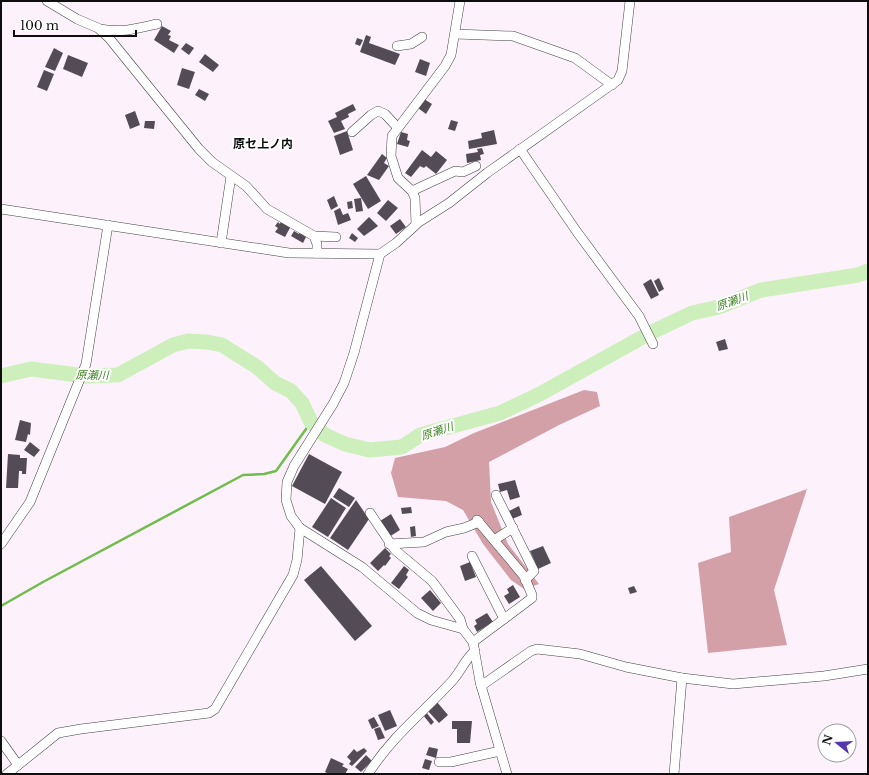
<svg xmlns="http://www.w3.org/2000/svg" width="869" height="775" font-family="'Libre Baskerville','Noto Sans JP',serif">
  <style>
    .forest { fill: #d3a0a8 }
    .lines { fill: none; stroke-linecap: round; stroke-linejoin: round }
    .stream { stroke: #6fbd4c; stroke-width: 2.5 }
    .river { stroke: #cdefbc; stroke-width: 15 }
    .building { fill: #534c56 }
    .minor-casing { stroke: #414141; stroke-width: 10 }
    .minor { stroke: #fff; stroke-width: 9 }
    .labels { text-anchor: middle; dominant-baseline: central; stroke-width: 4; stroke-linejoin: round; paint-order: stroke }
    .water-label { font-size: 11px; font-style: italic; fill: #3f8524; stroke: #fff }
    .quarter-label { font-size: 12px; font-weight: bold; fill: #0e0e0e; stroke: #fff }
  </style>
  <rect width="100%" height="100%" fill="#fdf2fc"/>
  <g class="forest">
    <path d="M584,390L597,392L600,406L559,425L489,462L491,502L508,544L539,584L524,589L511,580L483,544L463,510L446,501L398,497L391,473L395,458L445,447L474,433Z"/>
    <path d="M807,489L774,590L787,645L708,653L698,563L731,552L729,517Z"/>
  </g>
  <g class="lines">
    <path class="stream" d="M1,606L43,582L243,475L264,474L276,471L311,422"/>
    <path class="river" d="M1,376L31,369L86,376L118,375L173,345L188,341L207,342L222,345L241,357L257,367L275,383L291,391L302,403L311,422L325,435L345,444L369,450L402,447L420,435L500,413L538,395L650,333L692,313L719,307L761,290L858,275L868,271"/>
  </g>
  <g class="building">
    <path d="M162,26L171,31L168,35L171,36L169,40L179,45L174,53L154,40Z"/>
    <path d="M366,35L371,37L369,43L400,54L395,65L360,52Z"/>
    <path d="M357,38L363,40L360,46L355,44Z"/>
    <path d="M186,43L194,48L189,55L181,49Z"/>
    <path d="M54,48L63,53L55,71L45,67Z"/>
    <path d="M205,54L219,65L213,72L199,62Z"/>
    <path d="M68,55L88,63L82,77L63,69Z"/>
    <path d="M420,59L430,63L426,76L415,72Z"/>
    <path d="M182,68L195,72L189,89L177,85Z"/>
    <path d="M44,70L54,74L47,91L37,87Z"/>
    <path d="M199,89L209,94L205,101L195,95Z"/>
    <path d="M424,99L432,104L426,114L418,108Z"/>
    <path d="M353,104L356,110L348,114L349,117L341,121L345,129L334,133L328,121L337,117L335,113Z"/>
    <path d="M135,111L140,125L130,129L125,115Z"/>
    <path d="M451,120L458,122L455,131L448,129Z"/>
    <path d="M145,121H155L154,129L144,128Z"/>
    <path d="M494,130L497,144L469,149L468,141L482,138L481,133Z"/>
    <path d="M347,131L353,150L340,155L334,136Z"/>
    <path d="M401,132L408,134L407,140L410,141L408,147L397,144Z"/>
    <path d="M482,148L484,154L480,155L481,160L467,163L466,154L478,152L477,149Z"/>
    <path d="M422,150L431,157L436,151L447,160L436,174L426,166L424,168L420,166L411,177L405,173Z"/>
    <path d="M382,154L387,158L384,163L389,166L379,180L367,175Z"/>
    <path d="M366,176L381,201L368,209L353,184Z"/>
    <path d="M334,196L338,206L331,210L327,200Z"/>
    <path d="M361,198L363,211L356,212L354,199Z"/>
    <path d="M388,200L398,208L386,221L377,213Z"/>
    <path d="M352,201L353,208L348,209L347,202Z"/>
    <path d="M340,208L343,215L348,213L351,220L338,225L334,211Z"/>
    <path d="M369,217L378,226L364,236L357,229Z"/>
    <path d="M400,219L406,227L396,234L390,226Z"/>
    <path d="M281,221L291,226L285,237L275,232L278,228L275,226L278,222L280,224Z"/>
    <path d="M294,231L299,234L300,231L307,235L303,243L291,236Z"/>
    <path d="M352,233L358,238L355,242L349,238Z"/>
    <path d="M659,278L664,289L659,292L654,281Z"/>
    <path d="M651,279L659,295L651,299L643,284Z"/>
    <path d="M725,339L728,349L719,351L716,342Z"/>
    <path d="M20,420L31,423L30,435L28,434L26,442L15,440Z"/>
    <path d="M30,442L40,450L34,457L24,450Z"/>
    <path d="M8,454L20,455V458H27L26,474H22V471H19L18,488H6Z"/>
    <path d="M309,454L342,472L325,504L292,486Z"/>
    <path d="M515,480L520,497L510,500L507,490L500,492L498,484Z"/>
    <path d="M339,488L355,498L349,507L333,497Z"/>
    <path d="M331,498L346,508L328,537L312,527Z"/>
    <path d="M356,500L369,519L348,550L330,538Z"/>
    <path d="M519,506L522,515L512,519L509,511Z"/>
    <path d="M411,507L412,513L402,514L401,508Z"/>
    <path d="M391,514L400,530L389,537L380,521Z"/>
    <path d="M415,526L416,536L411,537L410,527Z"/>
    <path d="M543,546L551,563L538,569L530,551Z"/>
    <path d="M385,548L391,554L389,556L391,558L385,566L384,565L378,571L370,563Z"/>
    <path d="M470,562L476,577L465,581L460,566Z"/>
    <path d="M321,566L372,626L355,641L304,580Z"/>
    <path d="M404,566L409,570L406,575L408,577L399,589L391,583Z"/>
    <path d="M513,585L520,597L509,604L504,596L509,593L507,589Z"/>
    <path d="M634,586L637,592L630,594L628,588Z"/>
    <path d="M430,590L441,603L433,611L421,598Z"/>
    <path d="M487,613L493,622L477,632L474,626L477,624L475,620Z"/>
    <path d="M437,702L448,715L439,723L427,710Z"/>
    <path d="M390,710L397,726L385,731L378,715Z"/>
    <path d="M426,712L434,722L431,725L423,715Z"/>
    <path d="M374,717L379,726L372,729L368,720Z"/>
    <path d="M452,721H472L470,743H457V729H452Z"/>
    <path d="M380,727L385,738L378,740L374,729Z"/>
    <path d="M429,747L438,749L436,758L426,755Z"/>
    <path d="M364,748L367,751L352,766L349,764L351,761L347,757L354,749L357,752Z"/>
    <path d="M366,755L372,761L361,772L355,767Z"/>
    <path d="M331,758L344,764L342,766L348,769L345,774H329L325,772Z"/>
    <path d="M425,759L432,761L429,770L422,768Z"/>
  </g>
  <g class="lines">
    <g class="minor-casing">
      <g id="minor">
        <path d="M47,1L77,19L98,28L109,38L199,149L212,162L246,186L267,209L314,236L317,244V253"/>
        <path d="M100,29C122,33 135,29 157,24"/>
        <path d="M455,34L513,36L575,58L612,85"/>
        <path d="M397,46L411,44L422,37"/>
        <path d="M352,132L371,115L378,111L385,114L397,127"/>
        <path d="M520,149L577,232L639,316L653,344"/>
        <path d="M412,191L455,171L463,172L476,166"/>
        <path d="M1,209L289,253L380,254L396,243L419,222L449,203L487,173L618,80L622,71L630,1"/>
        <path d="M416,224L415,198L412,191L398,178L391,156L392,136L445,66L451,55L460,1"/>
        <path d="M314,236L336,237"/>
        <path d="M221,243L231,176"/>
        <path d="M380,254L354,353L344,383L333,404L294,466L287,482L286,500L291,516L300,528L362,567L417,613L431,620L463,629L473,642L480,682L507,774"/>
        <path d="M496,495L534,571L525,580"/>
        <path d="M370,513L395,550L432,581L460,619L463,629"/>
        <path d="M494,540L513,528"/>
        <path d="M1,544L30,502L86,364L108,225"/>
        <path d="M389,544L424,542L446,532L464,528L479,522"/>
        <path d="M472,556L504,619"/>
        <path d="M473,642L532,598V595L524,576L477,520"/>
        <path d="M481,686L531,651L537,649L580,654L626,667L682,678L733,684L824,676L868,669"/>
        <path d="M1,741L18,765"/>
        <path d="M439,762H451L500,751"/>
        <path d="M7,774L58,733L81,729L209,713L215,709L293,575L297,560L300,528"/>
        <path d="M368,774C393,735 423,713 453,680C461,671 465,659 475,651"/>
        <path d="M674,774L682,678"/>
      </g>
    </g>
    <use href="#minor" class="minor"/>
  </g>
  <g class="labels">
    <g class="water-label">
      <text transform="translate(732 301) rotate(-20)">原瀬川</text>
      <text transform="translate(92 375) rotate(1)">原瀬川</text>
      <text transform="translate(437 431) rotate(-18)">原瀬川</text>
    </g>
    <g class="quarter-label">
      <text x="263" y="143">原セ上ノ内</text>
    </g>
  </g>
  <rect width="869" height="775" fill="none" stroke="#0e0e0e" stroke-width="4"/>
  <g transform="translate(837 743) rotate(288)"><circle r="19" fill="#ffffff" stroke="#9f9f9f"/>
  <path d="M0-3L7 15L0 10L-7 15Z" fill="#5337ae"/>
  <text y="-6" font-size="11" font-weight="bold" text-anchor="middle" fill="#0e0e0e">N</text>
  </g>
  <path d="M14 30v6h122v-6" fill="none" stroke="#0e0e0e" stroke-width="2"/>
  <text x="20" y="30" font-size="12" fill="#0e0e0e" stroke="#ffffff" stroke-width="3" paint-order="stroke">100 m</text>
</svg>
